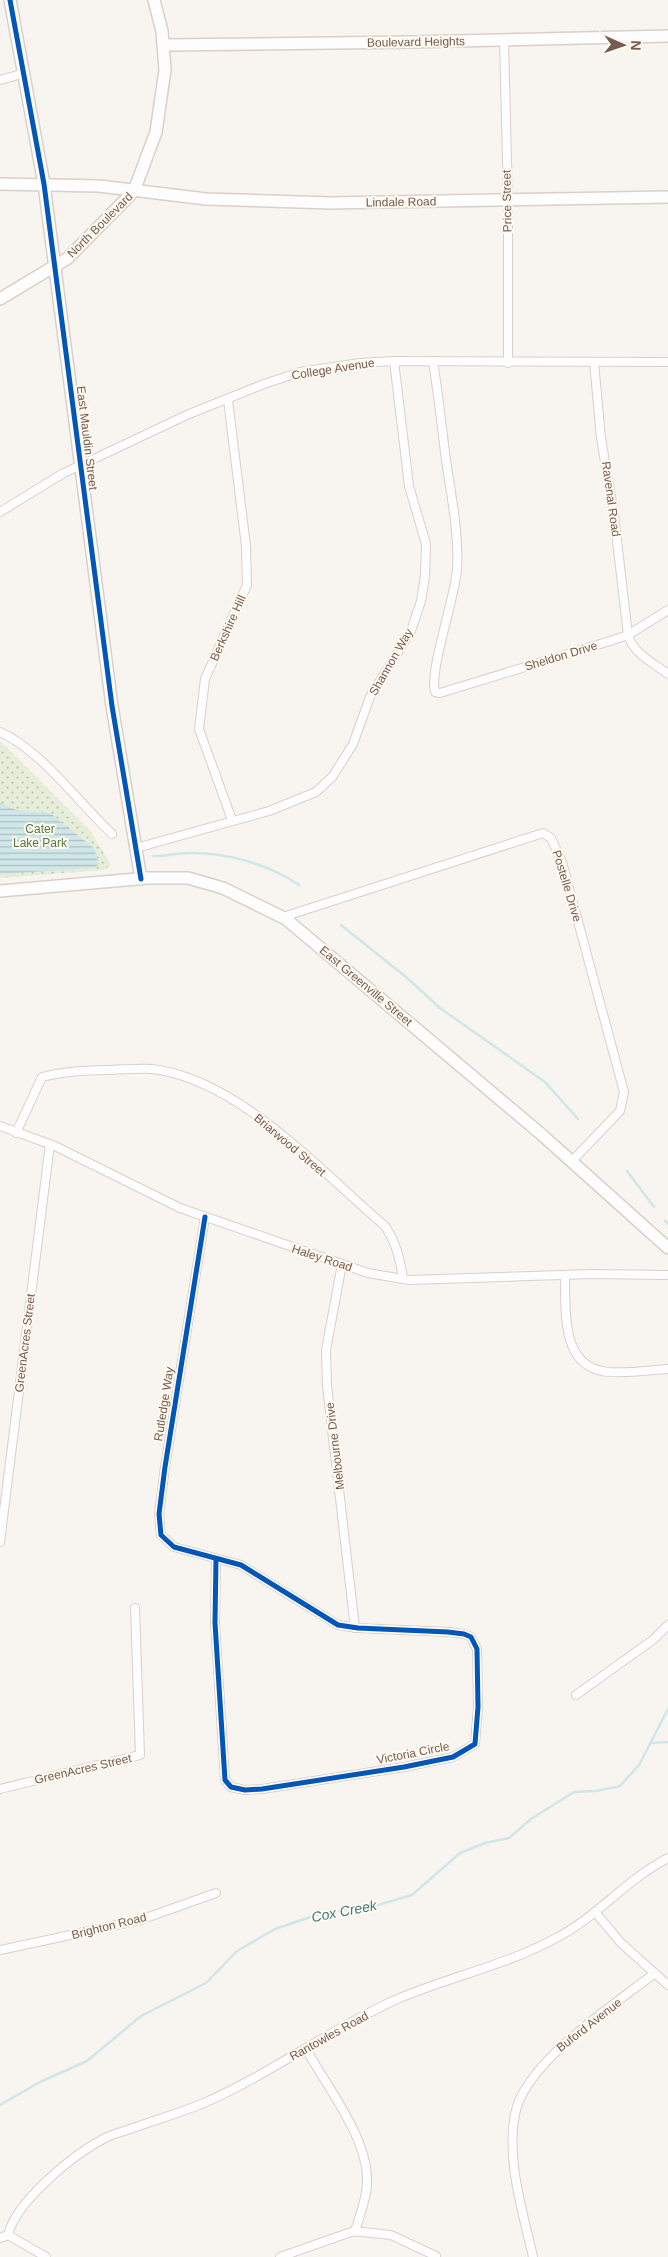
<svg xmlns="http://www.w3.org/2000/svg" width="668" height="2257" font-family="Helvetica,sans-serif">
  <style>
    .park { fill: url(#park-dots) }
    .water { fill: url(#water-rules) }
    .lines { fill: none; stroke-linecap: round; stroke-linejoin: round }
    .stream { stroke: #d0e7e9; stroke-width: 2.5 }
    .street-casing { stroke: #d7d1cd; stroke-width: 10 }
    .secondary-casing { stroke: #d8d0cb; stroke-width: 14 }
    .street { stroke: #fefdfd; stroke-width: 8 }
    .secondary { stroke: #fefdfd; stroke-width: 11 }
    .cycleway-casing { stroke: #fef9f1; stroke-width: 8 }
    .cycleway { stroke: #0057b8; stroke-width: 5 }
    .labels { text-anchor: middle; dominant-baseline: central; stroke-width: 4; stroke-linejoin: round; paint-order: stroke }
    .street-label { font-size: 12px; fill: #775b4e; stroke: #fef9f1 }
    .park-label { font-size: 12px; fill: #577c46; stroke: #fef9f1 }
    .water-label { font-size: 14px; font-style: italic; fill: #447a82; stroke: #fef9f1 }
  </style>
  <defs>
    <pattern id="park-dots" width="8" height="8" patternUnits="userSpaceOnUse" patternTransform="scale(1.25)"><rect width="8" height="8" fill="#e6eeda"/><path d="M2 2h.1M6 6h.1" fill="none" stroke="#bfc4b3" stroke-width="1.8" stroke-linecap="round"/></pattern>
    <pattern id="water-rules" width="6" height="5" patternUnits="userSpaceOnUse" patternTransform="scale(1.25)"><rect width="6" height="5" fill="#d0e7e9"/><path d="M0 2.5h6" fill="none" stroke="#aebebf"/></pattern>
  </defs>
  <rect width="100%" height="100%" fill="#f8f4ef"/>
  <path class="park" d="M0,741L91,832L111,865L104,870L0,878Z"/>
  <path class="water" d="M0,803L16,810L50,813L94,848L99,864L94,868L0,874Z"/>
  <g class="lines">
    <g class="stream">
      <path d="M153,856C165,857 176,853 188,853C226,852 268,864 299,885"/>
      <path d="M341,925L406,977L440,1008L545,1082L578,1119"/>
      <path d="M627,1171L654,1207"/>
      <path d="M665,1221L668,1224"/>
      <path d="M650,1743L668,1742"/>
      <path d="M0,2105L40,2082L87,2061L141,2016L206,1983L237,1951L275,1929L322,1913L378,1905L412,1895L460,1853L485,1843L509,1838L531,1819L574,1792L596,1791L620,1786L639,1765L668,1709"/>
    </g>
    <g class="street-casing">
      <g id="street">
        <path d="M504,40L508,200V363"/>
        <path d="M0,80L25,73"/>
        <path d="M433,362C439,397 442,432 447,467C452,500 459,535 457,569C455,599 429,670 435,692L440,693L610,641L628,635L668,610"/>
        <path d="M594,362L601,438L614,515L628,635C633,653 653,663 668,674"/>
        <path d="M228,400L246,546L247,585L205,679L199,729L232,820"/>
        <path d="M0,512L62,474L189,414L264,384L300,372L360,363L394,361L668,362"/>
        <path d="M0,732C41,750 79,803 112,834"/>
        <path d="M136,848L269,811L316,792L333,776L353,744L370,697L411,631L421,601L425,576L426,544L409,486L394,361"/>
        <path d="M283,917L543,833L551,838L562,862L624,1092L620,1111L572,1161"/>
        <path d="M0,1126L55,1146L180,1208L368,1273L409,1280L591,1274L668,1275"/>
        <path d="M16,1133L42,1077C64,1071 84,1071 106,1070C121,1070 137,1068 152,1069C239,1079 320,1171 385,1226C396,1243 400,1258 403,1279"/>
        <path d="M205,1217L165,1467L159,1514L161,1535L174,1547L241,1565L338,1625L358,1628L448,1632L464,1634L471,1637L477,1649L478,1707L475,1744L453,1757L404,1767L262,1789L245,1790L231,1787L225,1780L215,1623L216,1559"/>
        <path d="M342,1264L326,1350L327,1386L355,1628"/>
        <path d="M565,1275C566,1307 560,1363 602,1371C618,1375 650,1370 668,1369"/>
        <path d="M0,1542L50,1144"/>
        <path d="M576,1695L654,1639L668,1625"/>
        <path d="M0,1789L140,1755L135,1608"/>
        <path d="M595,1912L621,1943L668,1985"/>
        <path d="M0,1950L140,1920L216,1893"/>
        <path d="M306,2049C327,2087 369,2139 367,2183C367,2199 359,2216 355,2232"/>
        <path d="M8,2235C16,2201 74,2154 105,2138C112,2134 122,2132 130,2129C155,2120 180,2113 204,2103C270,2074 329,2030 395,2000C448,1977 508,1965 558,1937C598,1916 627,1879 668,1858"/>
        <path d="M0,2238L8,2235L46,2257"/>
        <path d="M280,2257L354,2231L391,2235L436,2256"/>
        <path d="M533,2257C523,2212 506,2161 515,2114C525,2062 614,2005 655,1973"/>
      </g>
    </g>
    <g class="secondary-casing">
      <g id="secondary">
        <path d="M10,0L44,184L112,706L141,879"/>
        <path d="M164,45L411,42L668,36"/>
        <path d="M0,184L99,186L206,199L330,203L668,197"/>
        <path d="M0,299L68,258L134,191L156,132L165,70L162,31L154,0"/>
        <path d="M0,891L148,878H188L223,888L286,919L541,1134L668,1248"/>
      </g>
    </g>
    <use href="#street" class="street"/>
    <use href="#secondary" class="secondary"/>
    <g class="cycleway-casing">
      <g id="cycleway">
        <path d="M10,0L44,184L112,706L141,879"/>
        <path d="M205,1217L165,1467L159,1514L161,1535L174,1547L241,1565L338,1625L358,1628L448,1632L464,1634L471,1637L477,1649L478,1707L475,1744L453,1757L404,1767L262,1789L245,1790L231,1787L225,1780L215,1623L216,1559"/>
      </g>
    </g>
    <use href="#cycleway" class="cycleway"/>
  </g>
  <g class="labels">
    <g class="street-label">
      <text transform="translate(416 42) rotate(-1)">Boulevard Heights</text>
      <text transform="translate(507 201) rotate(-91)">Price Street</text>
      <text transform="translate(401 202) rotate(-1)">Lindale Road</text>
      <text transform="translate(100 225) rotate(-45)">North Boulevard</text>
      <text transform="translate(333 369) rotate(-9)">College Avenue</text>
      <text transform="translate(87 438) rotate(83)">East Mauldin Street</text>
      <text transform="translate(611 499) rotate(82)">Ravenal Road</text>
      <text transform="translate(228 628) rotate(-66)">Berkshire Hill</text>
      <text transform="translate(561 656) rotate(-17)">Sheldon Drive</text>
      <text transform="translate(391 662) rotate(-60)">Shannon Way</text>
      <text transform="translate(567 886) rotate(73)">Postelle Drive</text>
      <text transform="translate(366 986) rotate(40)">East Greenville Street</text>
      <text transform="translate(290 1145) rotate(40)">Briarwood Street</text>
      <text transform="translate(322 1258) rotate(18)">Haley Road</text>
      <text transform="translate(25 1343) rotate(-83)">GreenAcres Street</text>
      <text transform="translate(164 1404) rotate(-81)">Rutledge Way</text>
      <text transform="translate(335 1446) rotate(-97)">Melbourne Drive</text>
      <text transform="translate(413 1753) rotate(-11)">Victoria Circle</text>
      <text transform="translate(83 1769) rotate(-13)">GreenAcres Street</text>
      <text transform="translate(109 1926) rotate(-14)">Brighton Road</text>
      <text transform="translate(589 2025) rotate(-38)">Buford Avenue</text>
      <text transform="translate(329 2036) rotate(-29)">Rantowles Road</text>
    </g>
    <g class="park-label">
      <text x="40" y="829">Cater<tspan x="40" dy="14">Lake Park</tspan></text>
    </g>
    <g class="water-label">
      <text transform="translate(344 1911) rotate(-11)">Cox Creek</text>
    </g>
  </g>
  <g transform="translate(623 45) rotate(92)" stroke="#fef9f1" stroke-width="4" paint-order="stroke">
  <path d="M0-4L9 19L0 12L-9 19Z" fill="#775b4e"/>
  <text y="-8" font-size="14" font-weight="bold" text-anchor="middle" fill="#775b4e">N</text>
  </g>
</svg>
